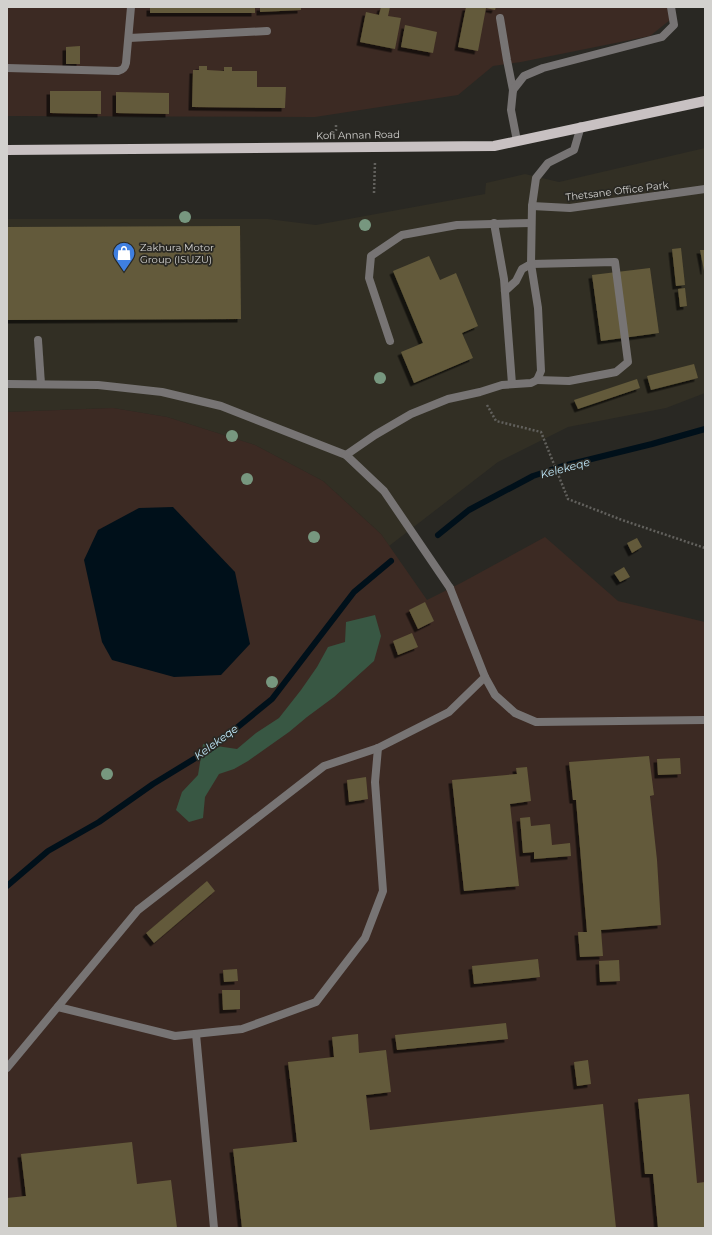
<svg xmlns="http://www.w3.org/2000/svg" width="712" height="1235" font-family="Montserrat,sans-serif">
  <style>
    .built { fill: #322f24 }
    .industrial { fill: #3c2a23 }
    .forest { fill: #385743 }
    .water { fill: #00101a }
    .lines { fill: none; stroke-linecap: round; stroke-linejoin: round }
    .stream { stroke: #00101a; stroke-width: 6 }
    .building { fill: #635a3a; filter: url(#shadow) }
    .path { stroke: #62615d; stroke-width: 2.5; stroke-dasharray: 2 2; stroke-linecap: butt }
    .service { stroke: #777474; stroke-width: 8 }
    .minor { stroke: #777474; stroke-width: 8 }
    .primary { stroke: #c8c1c2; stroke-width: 10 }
    .tree { fill: #77977f }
    .labels { text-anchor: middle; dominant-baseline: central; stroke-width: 3.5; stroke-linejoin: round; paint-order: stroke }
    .street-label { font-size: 10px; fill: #d2d1ce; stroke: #292823 }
    .poi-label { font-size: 10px; fill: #d2d1ce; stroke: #292823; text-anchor: start }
    .water-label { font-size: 11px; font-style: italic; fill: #bfe7f8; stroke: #292823 }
  </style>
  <defs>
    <filter id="shadow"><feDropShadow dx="-3.5" dy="3.5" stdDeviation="0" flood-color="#0009"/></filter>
  </defs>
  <rect width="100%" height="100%" fill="#292823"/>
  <path class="built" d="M705,148V393L666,408L568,427L498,462L389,546L381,534L323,481L255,445L167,417L113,408L7,412V219H268L316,225L485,194L486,183L525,174L559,182Z"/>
  <g class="industrial">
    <path d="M7,7H669L670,20L650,36L521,62L493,66L458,95L315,117L7,116Z"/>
    <path d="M113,408L167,417L255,445L323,481L381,534L427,600L461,583L545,537L618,601L705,622V1228H7V412Z"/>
  </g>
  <path class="forest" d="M375,615L381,636L374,661L334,697L307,717L289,732L248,761L234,769L219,774L205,797L203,818L189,822L176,810L182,792L198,775L203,744L237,749L256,733L279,718L301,690L317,667L328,647L345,642L346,622Z"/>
  <path class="water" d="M173,507L235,572L250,644L221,675L174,677L112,660L102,642L84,560L98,530L139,508Z"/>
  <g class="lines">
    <g class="stream">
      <path d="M438,535L469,510L533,476L563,466L652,444L705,429"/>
      <path d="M7,886L48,851L99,822L153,784L212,748L272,699L354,592L391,561"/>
    </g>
  </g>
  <g class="building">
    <rect x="150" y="7" width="105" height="6"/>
    <path d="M260,7H301V10L260,12Z"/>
    <path d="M381,7H390L388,16L401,18L395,49L360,42L366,12L379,15Z"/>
    <path d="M466,7H496L495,10L486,8L478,51L458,47Z"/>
    <path d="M405,25L437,32L433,53L401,47Z"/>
    <path d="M80,46V64H66V47Z"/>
    <path d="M199,66H207V70L224,71V67H232V71H257V87H286L285,108L192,107L193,70H199Z"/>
    <path d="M50,91H101V114L50,113Z"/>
    <path d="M116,92L169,93V114L116,113Z"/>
    <path d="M240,226L241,319L7,320V227Z"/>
    <path d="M681,248L685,285L676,286L672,249Z"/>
    <path d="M700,250H705V271H704Z"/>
    <path d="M429,256L440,280L456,273L478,326L462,333L473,358L414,383L401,352L423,343L393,271Z"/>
    <path d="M650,268L659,333L601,341L592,275Z"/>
    <path d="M685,288L687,306L680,307L678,289Z"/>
    <path d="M694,364L698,378L651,390L647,376Z"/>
    <path d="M637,379L640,388L578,409L574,400Z"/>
    <path d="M637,538L642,547L632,553L627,543Z"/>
    <path d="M624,567L630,577L620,582L614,573Z"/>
    <path d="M425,602L434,621L418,629L409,610Z"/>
    <path d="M412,633L418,647L398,655L393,641Z"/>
    <path d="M649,756L654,795L650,796L657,860L661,925L601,930L603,956L580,957L578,932H587L576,800H573L569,762Z"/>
    <path d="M680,758L681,774L658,775L657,759Z"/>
    <path d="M527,767L531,801L510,804L519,886L464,891L452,780L517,774L516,768Z"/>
    <path d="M366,777L368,799L349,802L347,780Z"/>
    <path d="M530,817L531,826L550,824L552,845L570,843L571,856L534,859V852L523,853L520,818Z"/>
    <path d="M207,881L215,891L154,943L146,933Z"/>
    <path d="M538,959L540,977L474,984L472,966Z"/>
    <path d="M619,960L620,981L600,982L599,961Z"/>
    <path d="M237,969L238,981L224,982L223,970Z"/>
    <path d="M222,990H240V1009L223,1010Z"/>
    <path d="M506,1023L508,1039L397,1050L395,1035Z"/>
    <path d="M358,1034L359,1053L386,1050L391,1092L366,1095L370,1130L603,1104L616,1228H242L233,1149L297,1142L288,1062L334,1057L332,1037Z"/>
    <path d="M588,1060L591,1084L577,1086L574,1062Z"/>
    <path d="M689,1094L697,1183L705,1182V1228H658L653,1174H645L638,1099Z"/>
    <path d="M132,1142L137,1184L171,1180L177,1228H7V1198L26,1196L21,1154Z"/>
  </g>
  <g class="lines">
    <g class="path">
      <path d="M336,125V133"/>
      <path d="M374,193L375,162"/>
      <path d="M487,405L496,421L541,432L568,499L622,520L705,548"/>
    </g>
    <g class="service">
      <path d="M500,18L507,60L513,90"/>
      <path d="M129,38L267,31"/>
      <path d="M7,68L118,71C123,70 125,68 126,63L131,7"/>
      <path d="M532,206L570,208L705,189"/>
      <path d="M494,223L504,279L512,384"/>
      <path d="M505,291L516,281L522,269L531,264L615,262L628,362L616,372L569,381L537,380"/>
      <path d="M38,340L41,384"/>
      <path d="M390,341L369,278L371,256L402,235L457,225L531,223"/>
      <path d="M58,1007L175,1036L242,1029L316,1002L365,938L383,891L375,782L378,748"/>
      <path d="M196,1034L214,1228"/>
      <path d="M7,1068L138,910L324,766L378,748L449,712L485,677L450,588"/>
    </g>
    <g class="minor">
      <path d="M517,141L511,110L513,90L524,76L543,68L662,37L674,25L671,7"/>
      <path d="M7,384L98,385L162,392L221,406L346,455L384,491L450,588"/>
      <path d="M346,455L375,435L411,414L448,399L480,392L502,385L531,383L537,380L541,371L538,308L531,264L532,206L536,178L548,163L574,150L581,126"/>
      <path d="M485,677L495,695L515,713L536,722L705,720"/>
    </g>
    <path class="primary" d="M7,150L494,146L705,101"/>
  </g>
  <g class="tree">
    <circle cx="185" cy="217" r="6"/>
    <circle cx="365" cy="225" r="6"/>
    <circle cx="380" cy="378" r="6"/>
    <circle cx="232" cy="436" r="6"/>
    <circle cx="247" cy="479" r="6"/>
    <circle cx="314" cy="537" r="6"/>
    <circle cx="272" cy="682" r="6"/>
    <circle cx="107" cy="774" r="6"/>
  </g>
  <defs>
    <g id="shop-pin" transform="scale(1.15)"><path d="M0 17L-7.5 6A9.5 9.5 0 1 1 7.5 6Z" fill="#3f7fe0" stroke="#292823"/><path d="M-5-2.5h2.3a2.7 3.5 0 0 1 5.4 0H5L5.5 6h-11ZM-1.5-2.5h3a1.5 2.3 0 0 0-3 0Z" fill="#fff"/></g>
  </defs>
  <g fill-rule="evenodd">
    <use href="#shop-pin" x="124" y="253"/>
  </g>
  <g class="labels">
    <g class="street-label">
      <text transform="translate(358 135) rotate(-1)">Kofi Annan Road</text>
      <text transform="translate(617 191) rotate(-7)">Thetsane Office Park</text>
    </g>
    <g class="poi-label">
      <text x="140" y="247">Zakhura Motor<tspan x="140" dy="12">Group (ISUZU)</tspan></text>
    </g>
    <g class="water-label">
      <text transform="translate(565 468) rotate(-15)">Kelekeqe</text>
      <text transform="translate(216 742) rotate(-36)">Kelekeqe</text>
    </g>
  </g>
  <rect width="712" height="1235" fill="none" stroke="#d2d1ce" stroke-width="16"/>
</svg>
